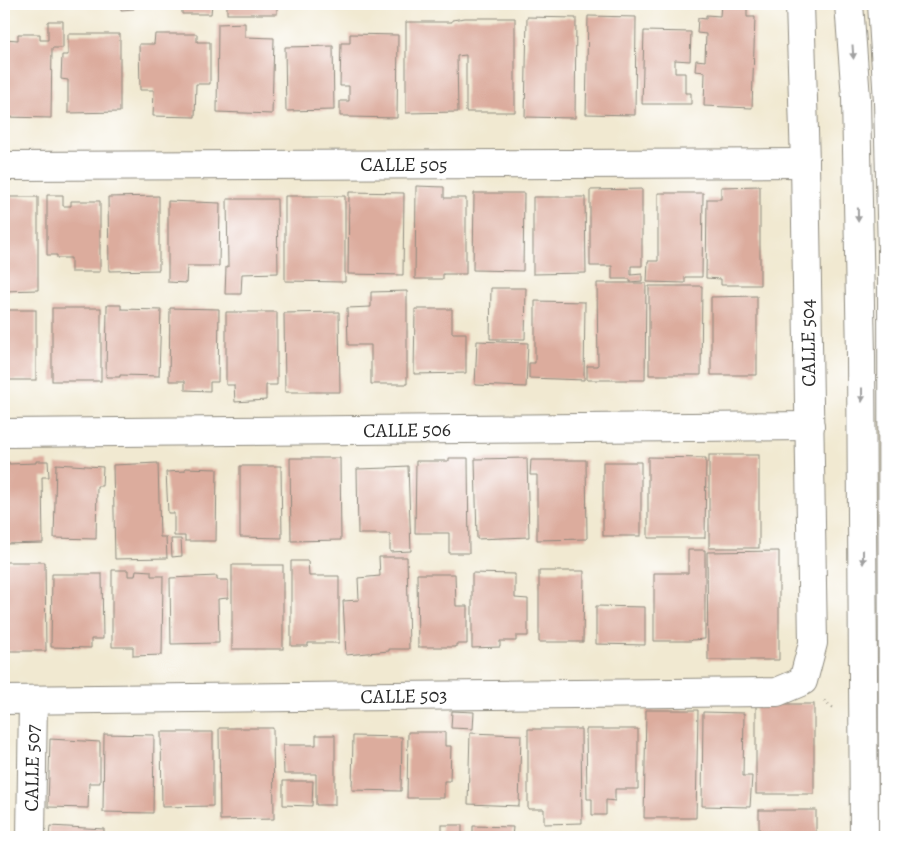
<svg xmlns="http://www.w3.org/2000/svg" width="906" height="841" font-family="Alegreya,serif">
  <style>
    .building { fill: #dcac9d }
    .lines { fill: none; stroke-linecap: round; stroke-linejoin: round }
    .minor-casing { stroke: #8e8a7e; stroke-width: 30 }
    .path { stroke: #8e8a7e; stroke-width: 3; stroke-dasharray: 1 4; stroke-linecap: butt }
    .minor { stroke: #fff; stroke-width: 28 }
    .oneway { fill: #a0a0a0 }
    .labels { text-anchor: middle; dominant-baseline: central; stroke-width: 5; stroke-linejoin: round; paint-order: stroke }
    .street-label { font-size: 20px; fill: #2b2b2b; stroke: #fff }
  </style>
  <rect width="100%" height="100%" fill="#fff"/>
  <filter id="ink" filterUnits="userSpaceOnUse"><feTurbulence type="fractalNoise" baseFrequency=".02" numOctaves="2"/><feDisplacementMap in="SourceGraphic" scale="10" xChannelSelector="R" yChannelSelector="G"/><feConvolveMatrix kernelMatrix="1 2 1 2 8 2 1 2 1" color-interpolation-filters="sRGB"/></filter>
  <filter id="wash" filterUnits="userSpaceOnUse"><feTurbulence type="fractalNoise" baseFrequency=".0096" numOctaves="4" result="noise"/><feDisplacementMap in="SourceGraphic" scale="20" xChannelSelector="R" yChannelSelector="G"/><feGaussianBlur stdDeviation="1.12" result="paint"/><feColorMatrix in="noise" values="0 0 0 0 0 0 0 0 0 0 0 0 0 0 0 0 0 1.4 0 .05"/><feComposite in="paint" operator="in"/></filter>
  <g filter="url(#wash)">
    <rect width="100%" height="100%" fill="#f1e9d1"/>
    <g id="blocks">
      <g class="building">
        <path d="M121,4H133L134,9L121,10Z"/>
        <path d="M182,4H212L211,14H182Z"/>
        <rect x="227" y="4" width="50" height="10"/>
        <path d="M721,4H747V17H755L752,108L704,106L705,72L695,71L696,60L705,61L706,34L697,33L698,18L706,19V15L720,16Z"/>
        <path d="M588,16L636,17L635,115L586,114Z"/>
        <path d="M527,17L576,18L575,118L525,117Z"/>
        <path d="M465,18H515V112H466V55L457,56L458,112L406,113V22H452V20Z"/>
        <path d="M48,21H63V48H52L51,118L4,117V39L18,40V34H40V40H48Z"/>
        <path d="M245,23V37L274,38L272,114L217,112L218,24Z"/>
        <path d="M644,31L691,32L690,61L675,60V73H685V93H691V104H642Z"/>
        <path d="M68,34H120V112L68,113V80L61,79L62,55H68Z"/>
        <path d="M155,34H197V42H210V84H196L195,117L153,116L154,90H140L139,44H154Z"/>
        <path d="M350,34L398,35L397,118L349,117V116H340V101H349V86H340L341,43H350Z"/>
        <path d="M333,46L334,110L286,111L285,47Z"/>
        <path d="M416,186L444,187V198H466V274H443V279H415Z"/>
        <path d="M760,186V285H721V279L706,278L707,199H721V187Z"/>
        <path d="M642,189V266H631V275L642,274V281L630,282V279H612V266H590V190Z"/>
        <path d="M349,192L404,193L403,275L348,274Z"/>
        <path d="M474,193H524L523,271L473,270Z"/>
        <path d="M658,193H703L702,277H685V283L647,282L648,261H658Z"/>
        <path d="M47,195H63V206H71V201H100V272H71V258H57V255H47Z"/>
        <path d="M159,196V270L109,271L108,197Z"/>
        <path d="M285,196H345V282L285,281Z"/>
        <path d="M4,197H38V290L4,291Z"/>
        <path d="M533,197H585L586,273L533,274Z"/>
        <path d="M227,199H277L278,273L242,274L241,294H225L226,267H228Z"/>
        <path d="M168,201L220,203L219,266H187L186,283L168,282Z"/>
        <path d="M597,283H646L645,380H587V366H598Z"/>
        <path d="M649,286H702L701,375H649Z"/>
        <path d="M491,288H526L525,339H490Z"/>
        <path d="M407,291V384H371V345H348L347,308L371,307V292Z"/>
        <path d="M757,296V375H711V297Z"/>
        <path d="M535,301L585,302L584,380L529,378V363H535Z"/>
        <path d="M107,305H121V309L161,310L159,376L120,375V377H106Z"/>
        <rect x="52" y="308" width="49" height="73"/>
        <path d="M170,308L219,309L218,382H210V391L185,390V381H169Z"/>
        <path d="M415,309H452V333H466V373L414,374Z"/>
        <rect x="4" y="310" width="32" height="70"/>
        <path d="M226,312H277V385H266V400L235,402L234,385H226Z"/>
        <path d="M339,312L340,392H285L284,313Z"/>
        <path d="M477,341L528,343L526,387L475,385Z"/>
        <rect x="709" y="455" width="50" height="93"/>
        <path d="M648,457L706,458L705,538H648Z"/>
        <path d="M290,458H340L341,540L291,541Z"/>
        <path d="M449,458H468L469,553H449V533H415L416,461H449Z"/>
        <path d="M527,458L529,537L477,539L475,459Z"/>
        <path d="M531,460H586L587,539L537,540V475H530Z"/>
        <path d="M36,461H48L49,477H42L43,543L4,544V462H9V464L36,463Z"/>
        <rect x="603" y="462" width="38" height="74"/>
        <path d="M158,463L160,537H166L167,558L115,559L113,465Z"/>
        <path d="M56,464L103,467L102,486H97L96,539L54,538Z"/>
        <path d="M240,466H281L282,538L240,537Z"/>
        <path d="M408,466L411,551L390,552V534H358L357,469L388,468V467Z"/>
        <path d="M185,468L217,469L216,541H185V536H174V513H168L166,472L185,471Z"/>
        <path d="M171,539H181L182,556L172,557Z"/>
        <path d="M688,550H705V639L692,640L691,641H654V573H688Z"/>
        <path d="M779,551V660H708L707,552Z"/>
        <path d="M379,557H407L409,649H389V651L346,655L343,601L359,600L358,578L380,576Z"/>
        <path d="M291,561H308L309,576H339V643H308V646H291Z"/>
        <path d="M4,562H45L46,651H4Z"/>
        <rect x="232" y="565" width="51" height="84"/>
        <path d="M112,570H128V576H135L136,570L151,571V576H163L162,655L133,656V647H112Z"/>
        <path d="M539,571H584L583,642H539Z"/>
        <path d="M472,573L515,574V598L528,599V636H516V641H500V647L472,648Z"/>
        <path d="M52,574H102L103,639H91V648L51,647Z"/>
        <path d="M417,574H455L456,606H467V644H456V647H418Z"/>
        <path d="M217,576V580H228V598L218,599L219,643L171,644L170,578Z"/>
        <path d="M596,606L645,607V645L596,644Z"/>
        <rect x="756" y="704" width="58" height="90"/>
        <path d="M646,710H698L696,818H644Z"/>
        <path d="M452,711L474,712L473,729L451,728Z"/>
        <path d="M703,712L744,713L743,776H752L750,807L702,806Z"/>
        <path d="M219,728H273L274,819L220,820Z"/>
        <path d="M528,729H581L582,823L544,824V809H528Z"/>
        <path d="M586,729H638V789H615V801L606,800V815H592V799H587Z"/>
        <path d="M161,732H213V806L162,807Z"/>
        <path d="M408,732H445V746H451L450,781H444V798H407Z"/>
        <path d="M470,733L521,735L519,806L468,804Z"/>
        <path d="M104,734L154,735L153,813L103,812Z"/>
        <path d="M316,735H335V805H316V774H284L283,745H316Z"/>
        <path d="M353,736L402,737L401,791L352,790Z"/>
        <path d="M50,739L100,742V783H89L88,808L48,807Z"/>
        <path d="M283,781H313L312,806L283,805Z"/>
        <rect x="759" y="810" width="57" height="27"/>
        <rect x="442" y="825" width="20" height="12"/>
        <path d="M50,826L104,829V837H49Z"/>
        <path d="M473,826L513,827L512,837H473Z"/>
      </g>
    </g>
  </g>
  <g filter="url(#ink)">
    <use href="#blocks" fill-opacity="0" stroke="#8e8a7e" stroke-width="1"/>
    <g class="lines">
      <g class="minor-casing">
        <g id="minor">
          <path d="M849,4L856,98L861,356L864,837"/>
          <path d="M882,4L888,102L892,251L893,837"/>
          <path d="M4,166L805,163"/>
          <path d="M4,433L810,426"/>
          <path d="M4,700L777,692L803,681L813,643L805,163L800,4"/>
          <path d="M31,837L33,700"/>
        </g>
      </g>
      <path class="path" d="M824,701L834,709"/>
      <use href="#minor" class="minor"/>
    </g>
    <defs><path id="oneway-solid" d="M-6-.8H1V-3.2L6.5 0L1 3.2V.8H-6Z" transform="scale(1.25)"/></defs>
    <g class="oneway">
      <use href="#oneway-solid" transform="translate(853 52) rotate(86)"/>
      <use href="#oneway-solid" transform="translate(858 215) rotate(89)"/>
      <use href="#oneway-solid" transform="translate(862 395) rotate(90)"/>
      <use href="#oneway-solid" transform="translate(863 557) rotate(90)"/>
    </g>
  </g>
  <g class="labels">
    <g class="street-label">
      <text x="404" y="164">CALLE 505</text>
      <text transform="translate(808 343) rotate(-91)">CALLE 504</text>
      <text transform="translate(407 430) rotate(-1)">CALLE 506</text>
      <text transform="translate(404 696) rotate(-1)">CALLE 503</text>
      <text transform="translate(32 768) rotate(-89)">CALLE 507</text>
    </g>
  </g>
  <rect width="906" height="841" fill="none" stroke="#fff" stroke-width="20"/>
</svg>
